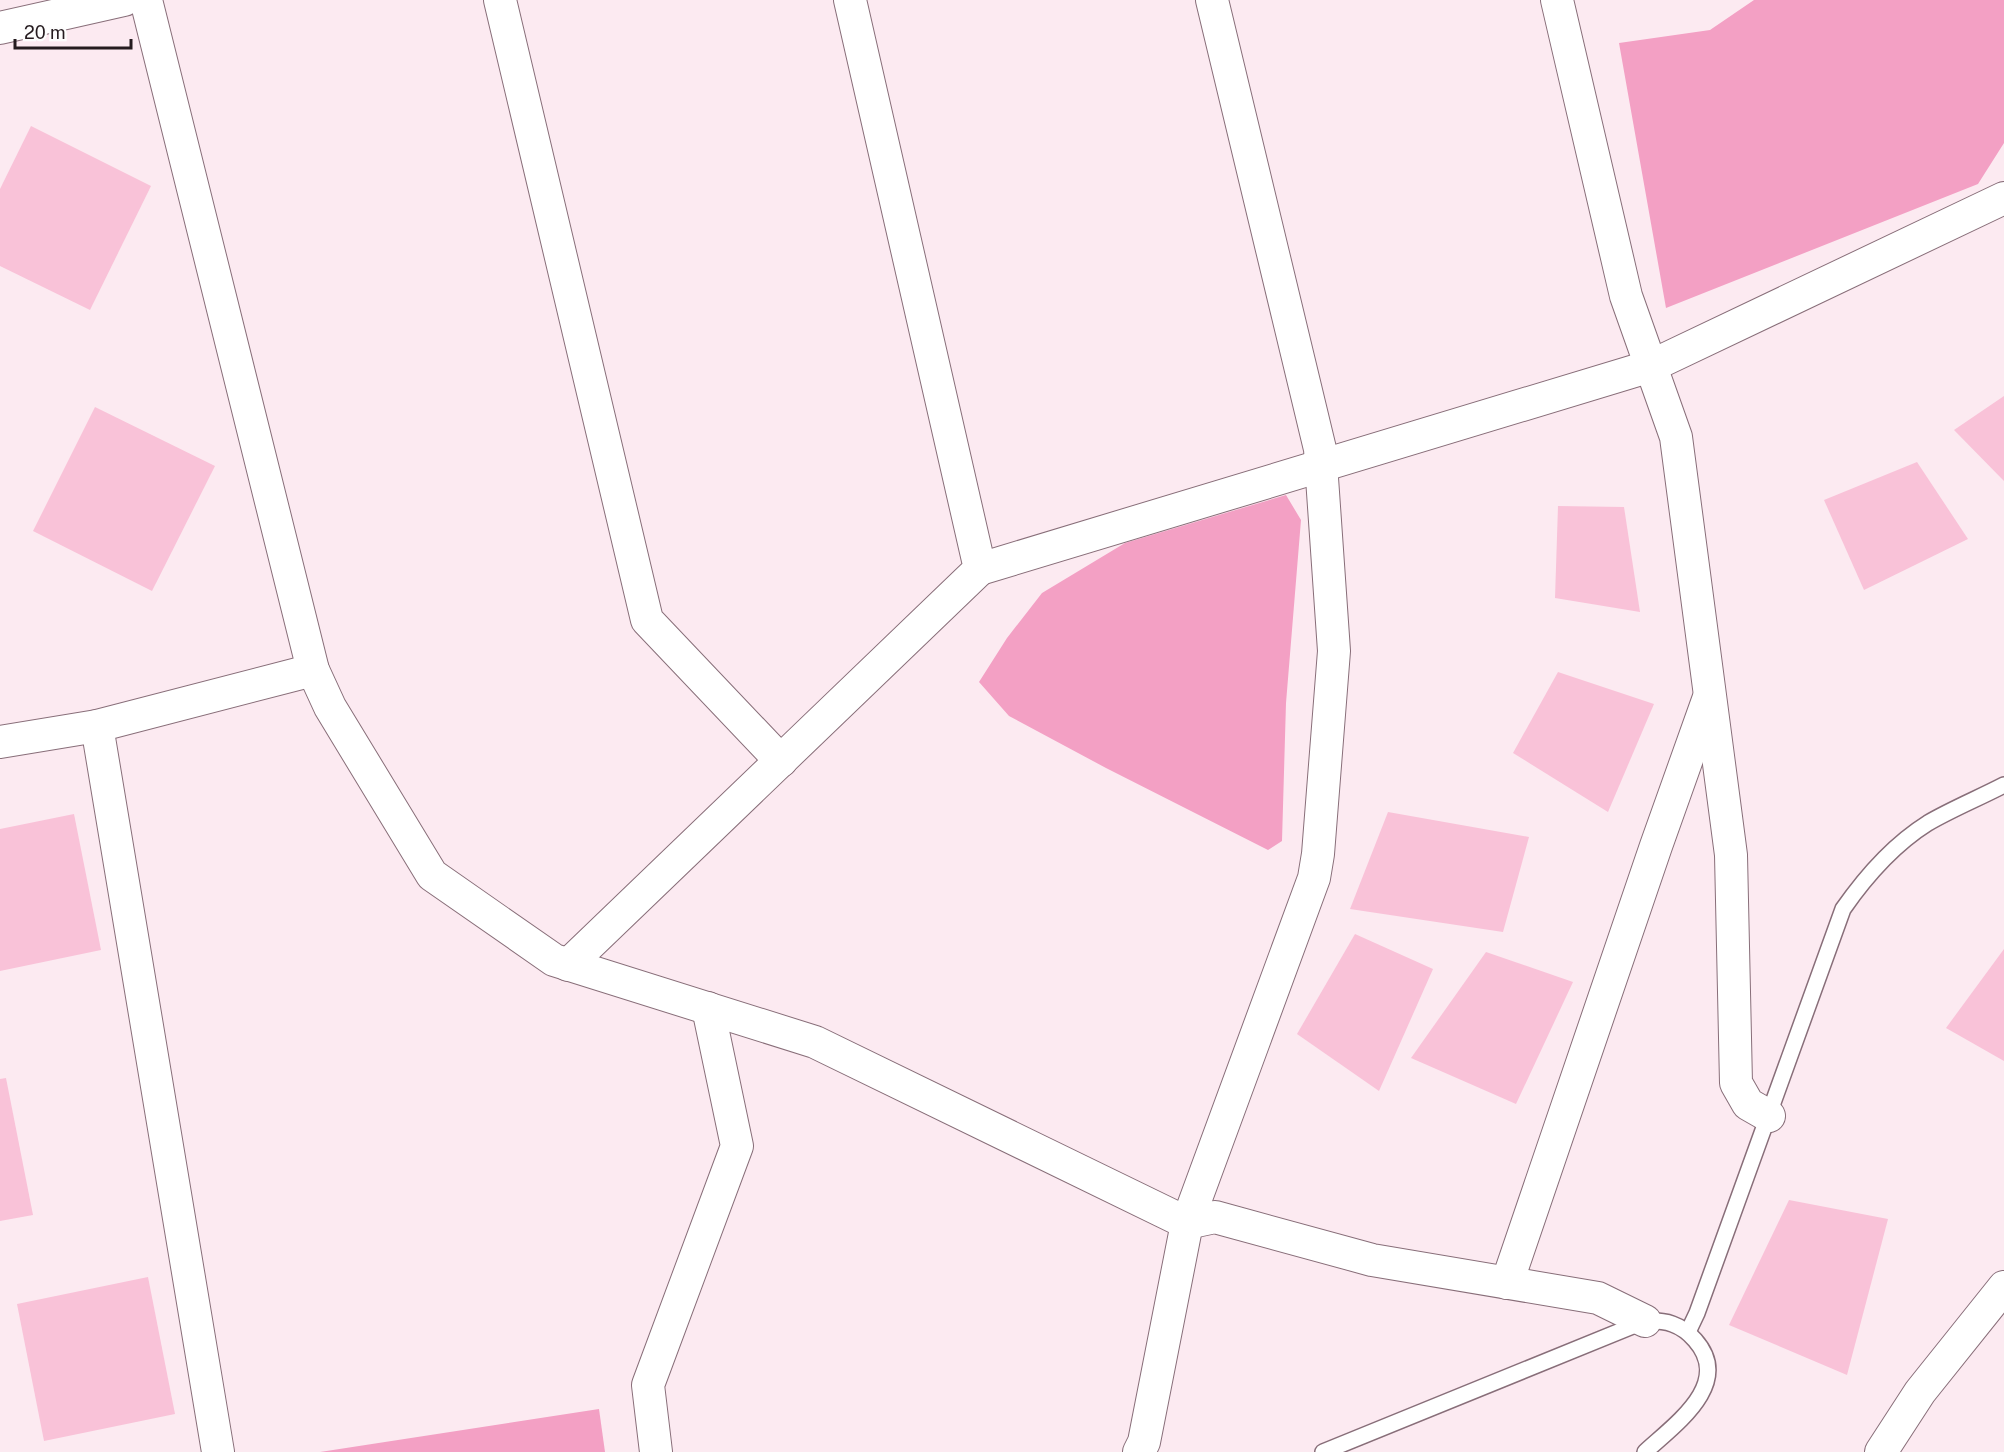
<svg xmlns="http://www.w3.org/2000/svg" width="2004" height="1452" font-family="'Public Sans',sans-serif">
  <style>
    .green { fill: #f3a0c4 }
    .building { fill: #f9c2d8 }
    .lines { fill: none; stroke-linecap: round; stroke-linejoin: round }
    .service-casing { stroke: #886e79; stroke-width: 18 }
    .minor-casing { stroke: #886e79; stroke-width: 34 }
    .service { stroke: #fff; stroke-width: 15 }
    .minor { stroke: #fff; stroke-width: 32 }
  </style>
  <rect width="100%" height="100%" fill="#fceaf1"/>
  <g class="green">
    <path d="M1754,0H2004V143L1978,184L1666,308L1619,43L1710,30Z"/>
    <path d="M1286,495L1301,520L1286,703L1282,841L1268,850L1106,768L1009,716L979,682L1007,638L1042,593L1125,543Z"/>
    <path d="M599,1409L605,1452H320Z"/>
  </g>
  <g class="building">
    <path d="M31,126L151,186L90,310L0,266V189Z"/>
    <path d="M2004,396V481L1954,430Z"/>
    <path d="M95,407L215,466L152,591L33,531Z"/>
    <path d="M1917,462L1968,539L1864,590L1824,500Z"/>
    <path d="M1558,506L1624,507L1640,612L1555,598Z"/>
    <path d="M1558,672L1654,704L1608,812L1513,753Z"/>
    <path d="M1388,812L1529,837L1503,932L1350,909Z"/>
    <path d="M74,814L101,950L0,971V829Z"/>
    <path d="M1355,934L1433,969L1379,1091L1297,1034Z"/>
    <path d="M2004,949V1061L1946,1028Z"/>
    <path d="M1486,952L1573,982L1516,1104L1411,1058Z"/>
    <path d="M6,1078L33,1215L0,1221V1079Z"/>
    <path d="M1789,1200L1888,1219L1847,1375L1729,1325Z"/>
    <path d="M148,1277L175,1414L44,1441L17,1304Z"/>
  </g>
  <g class="lines">
    <g class="service-casing">
      <g id="service">
        <path d="M1688,1332L1697,1313L1843,909C1866,876 1893,845 1928,823C1952,809 1979,798 2004,785"/>
        <path d="M1323,1452L1645,1321C1666,1320 1681,1324 1695,1340C1734,1384 1674,1425 1645,1452"/>
      </g>
    </g>
    <g class="minor-casing">
      <g id="minor">
        <path d="M146,0L313,670L330,707L432,875L554,960L815,1042L1187,1223L1144,1442L1139,1452"/>
        <path d="M500,0L647,620L781,761"/>
        <path d="M1557,0L1626,296L1676,437L1731,855L1736,1083L1748,1104L1769,1116"/>
        <path d="M0,28L124,0"/>
        <path d="M980,569L1651,366L2004,198"/>
        <path d="M97,726L218,1452"/>
        <path d="M0,742L97,726L313,670"/>
        <path d="M568,965L980,569L850,0"/>
        <path d="M1187,1223L1314,878L1318,854L1334,651L1320,449L1212,0"/>
        <path d="M1187,1223L1215,1217L1372,1260L1598,1298L1645,1321"/>
        <path d="M1507,1283L1656,846L1708,700"/>
        <path d="M656,1452L648,1385L737,1146L708,1008"/>
        <path d="M1881,1452L1920,1392L2004,1287"/>
      </g>
    </g>
    <use href="#service" class="service"/>
    <use href="#minor" class="minor"/>
  </g>
  <path d="M15 39v9h116v-9" fill="none" stroke="#251b1f" stroke-width="3"/>
  <text x="24" y="39" font-size="18" fill="#251b1f" stroke="#fdfdfd" stroke-width="4.5" paint-order="stroke">20 m</text>
</svg>
